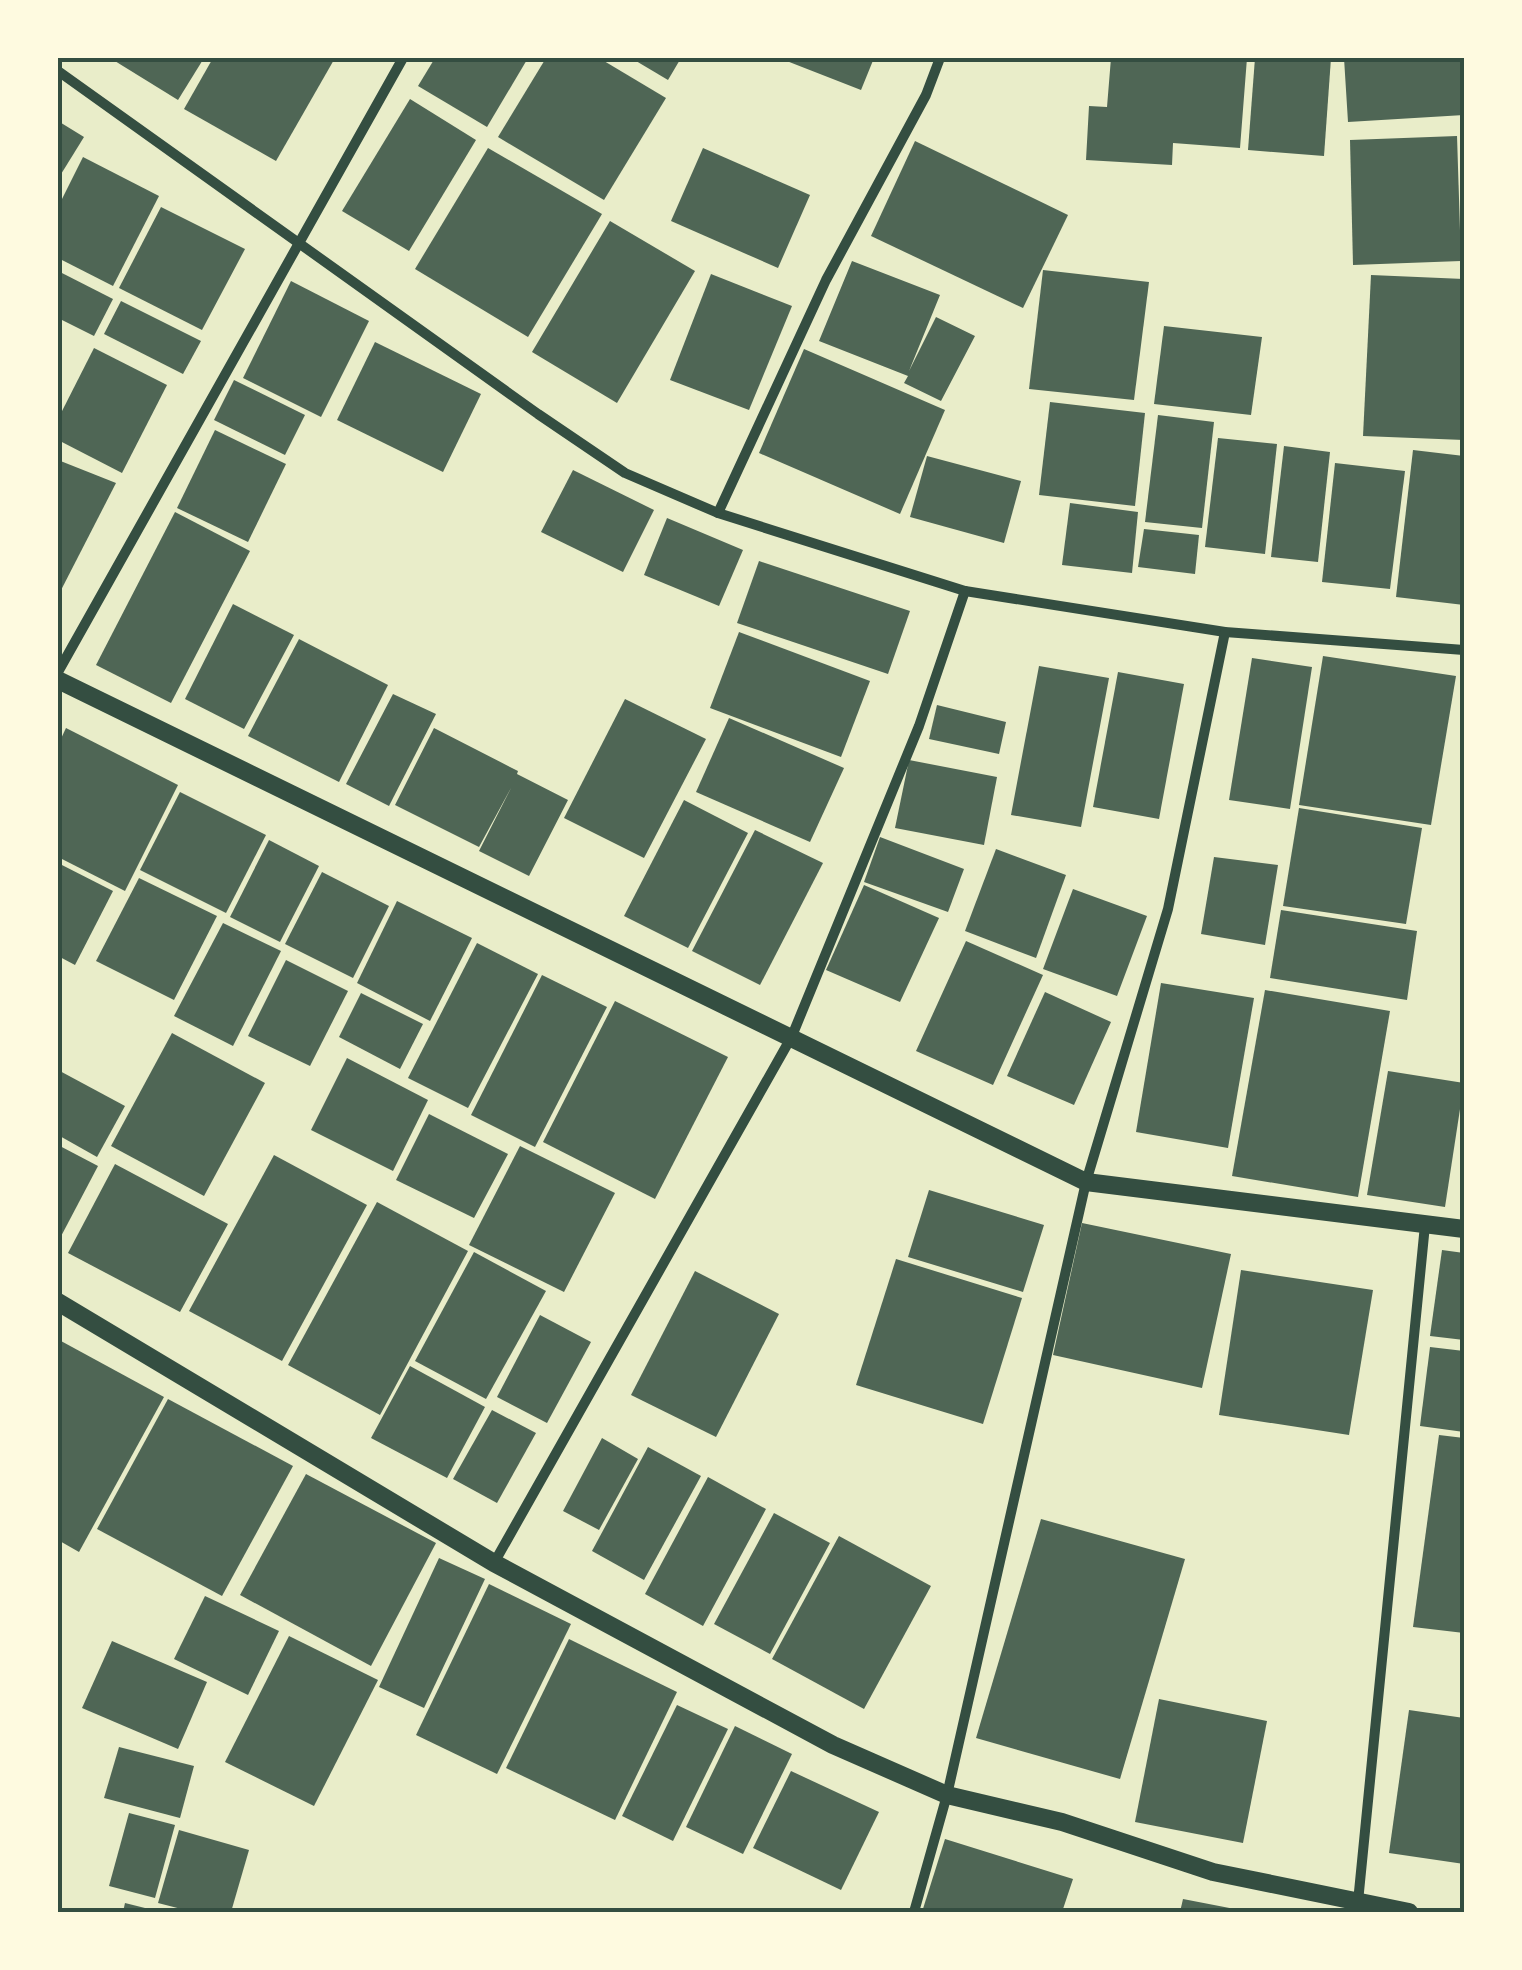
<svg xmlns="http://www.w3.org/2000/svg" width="1522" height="1970" font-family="'IBM Plex Sans',sans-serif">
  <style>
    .building { fill: #4f6655 }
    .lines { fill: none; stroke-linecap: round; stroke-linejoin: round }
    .minor { stroke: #344e41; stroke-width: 10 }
    .tertiary { stroke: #344e41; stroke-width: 18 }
    .neatline { fill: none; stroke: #344e41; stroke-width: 4 }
  </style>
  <rect width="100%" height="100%" fill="#e9edc9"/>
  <g class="building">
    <path d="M110,58H204L178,100Z"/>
    <path d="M213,58H335L276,161L184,109Z"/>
    <path d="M435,58H528L487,127L418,86Z"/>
    <path d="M546,58H599L666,98L604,200L498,137Z"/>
    <path d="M631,58H681L668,80Z"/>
    <path d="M779,58H874L861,90Z"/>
    <path d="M1111,58H1247L1240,148L1173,143L1172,165L1086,160L1089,106L1107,107Z"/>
    <path d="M1255,58H1331L1324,156L1248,150Z"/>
    <path d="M1344,58H1464V115L1348,122Z"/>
    <path d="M410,99L476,140L409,251L342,211Z"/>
    <path d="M58,121L84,137L58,179Z"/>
    <path d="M1457,136L1461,261L1353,265L1350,140Z"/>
    <path d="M915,141L1068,215L1023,308L871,236Z"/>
    <path d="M488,148L602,214L528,337L415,269Z"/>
    <path d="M703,148L810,195L778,268L671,221Z"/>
    <path d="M83,157L159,196L113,286L58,258V207Z"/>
    <path d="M161,207L245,249L202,330L119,288Z"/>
    <path d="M610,221L695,271L617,403L532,352Z"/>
    <path d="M852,261L940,295L909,371L936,317L975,336L941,401L904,383L908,376L819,341Z"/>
    <path d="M1043,270L1149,282L1134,400L1029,389Z"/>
    <path d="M58,271L113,299L94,336L58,318Z"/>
    <path d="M711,274L792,306L749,410L670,380Z"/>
    <path d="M1371,275L1464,279V440L1363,436Z"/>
    <path d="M291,281L369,321L321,417L243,378Z"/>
    <path d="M121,301L201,341L183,374L104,334Z"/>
    <path d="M1164,326L1262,337L1251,415L1154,404Z"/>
    <path d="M375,342L481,394L443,472L337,420Z"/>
    <path d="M94,348L167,385L122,473L58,440V419Z"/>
    <path d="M804,349L945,410L900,514L759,453Z"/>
    <path d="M234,380L305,415L285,455L214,420Z"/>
    <path d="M1050,402L1145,413L1135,506L1039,495Z"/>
    <path d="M1158,415L1214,422L1202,528L1145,522Z"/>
    <path d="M215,430L286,464L248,542L177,508Z"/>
    <path d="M1218,438L1277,444L1265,554L1205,547Z"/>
    <path d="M1284,446L1330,452L1318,562L1271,557Z"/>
    <path d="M1413,450L1464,456V605L1396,597Z"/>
    <path d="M927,456L1021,481L1004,543L910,517Z"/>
    <path d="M58,460L116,483L58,596Z"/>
    <path d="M1335,463L1405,471L1390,589L1322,582Z"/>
    <path d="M573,470L654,510L623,572L541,532Z"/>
    <path d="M1070,503L1138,512L1132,573L1062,565Z"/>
    <path d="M175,512L250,551L171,703L96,665Z"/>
    <path d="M667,518L743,550L719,606L644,575Z"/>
    <path d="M1144,529L1199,535L1195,574L1138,567Z"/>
    <path d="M759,561L910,611L888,674L737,623Z"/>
    <path d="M233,604L294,635L244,729L185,699Z"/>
    <path d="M739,632L870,681L841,757L710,708Z"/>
    <path d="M299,639L388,685L339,782L248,736Z"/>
    <path d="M1323,656L1456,676L1431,825L1299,805Z"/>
    <path d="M1252,658L1312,667L1290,809L1229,800Z"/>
    <path d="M1039,666L1109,678L1081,827L1011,815Z"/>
    <path d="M1118,672L1184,684L1159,819L1093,807Z"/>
    <path d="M393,694L436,714L389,806L346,784Z"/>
    <path d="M625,699L706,739L644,858L564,818Z"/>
    <path d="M937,705L1006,722L999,754L929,739Z"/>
    <path d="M729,718L844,768L810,842L696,792Z"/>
    <path d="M66,728L178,785L125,891L58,857V745Z"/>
    <path d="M434,728L518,771L517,774L568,800L529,876L479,851L511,788L479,847L395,805Z"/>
    <path d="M909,760L997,777L984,845L895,828Z"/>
    <path d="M180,792L266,835L226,913L140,870Z"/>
    <path d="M684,800L748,833L688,948L624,916Z"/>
    <path d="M1299,808L1422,828L1406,924L1283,906Z"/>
    <path d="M755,830L823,863L760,985L692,951Z"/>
    <path d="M880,837L964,869L948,912L864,882Z"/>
    <path d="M269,840L319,866L280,942L230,917Z"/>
    <path d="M996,849L1066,875L1036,958L965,931Z"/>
    <path d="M1214,857L1278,865L1265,945L1201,934Z"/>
    <path d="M58,863L113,891L75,965L58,956Z"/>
    <path d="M322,872L389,906L353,978L285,944Z"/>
    <path d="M139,878L217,916L174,1000L96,961Z"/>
    <path d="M864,885L939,918L900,1002L826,970Z"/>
    <path d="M1073,889L1147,916L1117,996L1043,969Z"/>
    <path d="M397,901L472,938L430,1021L357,983Z"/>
    <path d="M1281,910L1417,931L1407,1000L1270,978Z"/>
    <path d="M223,923L281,951L233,1046L174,1016Z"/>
    <path d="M966,941L1043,975L993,1085L916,1051Z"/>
    <path d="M477,943L538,974L468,1108L408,1078Z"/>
    <path d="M286,960L348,991L310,1066L248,1036Z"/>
    <path d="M542,975L607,1007L535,1147L471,1115Z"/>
    <path d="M1161,983L1254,998L1228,1148L1136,1132Z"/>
    <path d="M1265,990L1390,1011L1358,1197L1232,1176Z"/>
    <path d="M1045,992L1111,1022L1074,1105L1007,1076Z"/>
    <path d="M361,993L423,1024L400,1069L339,1037Z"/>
    <path d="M615,1001L728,1057L655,1199L543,1142Z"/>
    <path d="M172,1033L265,1083L204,1196L111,1146Z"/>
    <path d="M347,1058L428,1100L393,1171L311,1130Z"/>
    <path d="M58,1070L125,1106L97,1157L58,1135Z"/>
    <path d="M1388,1071L1464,1083L1445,1207L1367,1195Z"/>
    <path d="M429,1114L508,1154L474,1218L396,1180Z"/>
    <path d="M58,1145L98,1166L58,1242Z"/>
    <path d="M520,1146L615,1193L564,1292L469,1245Z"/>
    <path d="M274,1155L367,1205L282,1361L189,1311Z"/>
    <path d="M115,1164L228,1224L180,1312L68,1253Z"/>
    <path d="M929,1190L1044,1225L1023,1292L908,1257Z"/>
    <path d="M377,1202L468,1251L380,1415L288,1365Z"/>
    <path d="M1082,1223L1231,1254L1202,1388L1053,1355Z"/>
    <path d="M1442,1250L1464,1253V1340L1430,1336Z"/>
    <path d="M474,1252L546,1291L486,1399L415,1361Z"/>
    <path d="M896,1259L1022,1298L983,1424L856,1385Z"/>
    <path d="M1241,1270L1373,1290L1349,1435L1219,1415Z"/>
    <path d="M695,1271L779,1314L716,1437L631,1395Z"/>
    <path d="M540,1315L591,1342L547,1423L497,1397Z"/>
    <path d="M61,1341L164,1397L79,1552L58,1540V1347Z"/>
    <path d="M1430,1347L1464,1351V1432L1420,1426Z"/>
    <path d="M410,1366L485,1407L447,1478L371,1438Z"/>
    <path d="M168,1399L293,1466L222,1596L97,1529Z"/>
    <path d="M492,1410L536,1433L497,1503L453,1479Z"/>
    <path d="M1439,1435L1464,1438V1633L1413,1627Z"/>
    <path d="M602,1438L638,1459L599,1530L563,1511Z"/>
    <path d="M648,1447L701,1476L644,1580L592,1551Z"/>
    <path d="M306,1474L436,1543L371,1666L240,1595Z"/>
    <path d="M708,1477L766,1509L703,1626L645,1594Z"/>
    <path d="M774,1513L830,1543L770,1654L714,1624Z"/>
    <path d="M1041,1519L1185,1559L1120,1779L976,1738Z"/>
    <path d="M839,1536L931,1586L864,1709L772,1659Z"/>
    <path d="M439,1558L485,1579L424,1708L379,1687Z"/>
    <path d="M489,1584L571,1624L497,1774L416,1735Z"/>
    <path d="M205,1596L279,1631L248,1695L174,1659Z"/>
    <path d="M289,1636L378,1680L314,1806L225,1762Z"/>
    <path d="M569,1639L677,1692L615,1820L506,1768Z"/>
    <path d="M112,1641L207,1682L178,1749L82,1708Z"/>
    <path d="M1159,1699L1267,1721L1243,1843L1135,1822Z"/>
    <path d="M677,1705L728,1729L673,1841L622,1816Z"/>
    <path d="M1409,1710L1464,1718V1864L1389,1853Z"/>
    <path d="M735,1726L792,1754L743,1854L686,1827Z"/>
    <path d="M119,1747L194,1766L180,1818L104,1798Z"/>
    <path d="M791,1771L879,1812L841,1890L753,1848Z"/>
    <path d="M129,1813L175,1825L155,1898L109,1886Z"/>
    <path d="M179,1830L249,1850L231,1912H193L158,1903Z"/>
    <path d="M945,1839L1073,1879L1062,1912H922Z"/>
    <path d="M1183,1899L1245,1911V1912H1180Z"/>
    <path d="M125,1903L157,1911V1912H123Z"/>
  </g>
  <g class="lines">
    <g class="minor">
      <path d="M58,71L538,414L625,473L718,513L965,591L1225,632L1464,650"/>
      <path d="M718,513L826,280L926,95L940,58"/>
      <path d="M58,672L403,58"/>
      <path d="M494,1563L792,1036L919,726L965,591"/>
      <path d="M914,1912L947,1795L1086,1182L1168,909L1225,632"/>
      <path d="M1357,1912L1425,1225"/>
    </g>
    <g class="tertiary">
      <path d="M58,680L1086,1182L1464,1229"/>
      <path d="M58,1302L494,1563L833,1745L947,1795L1062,1822L1213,1872L1409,1912"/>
    </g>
  </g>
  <rect width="1522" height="1970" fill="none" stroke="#fefae0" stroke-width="120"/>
  <rect x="60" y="60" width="1402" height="1850" class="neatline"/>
</svg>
